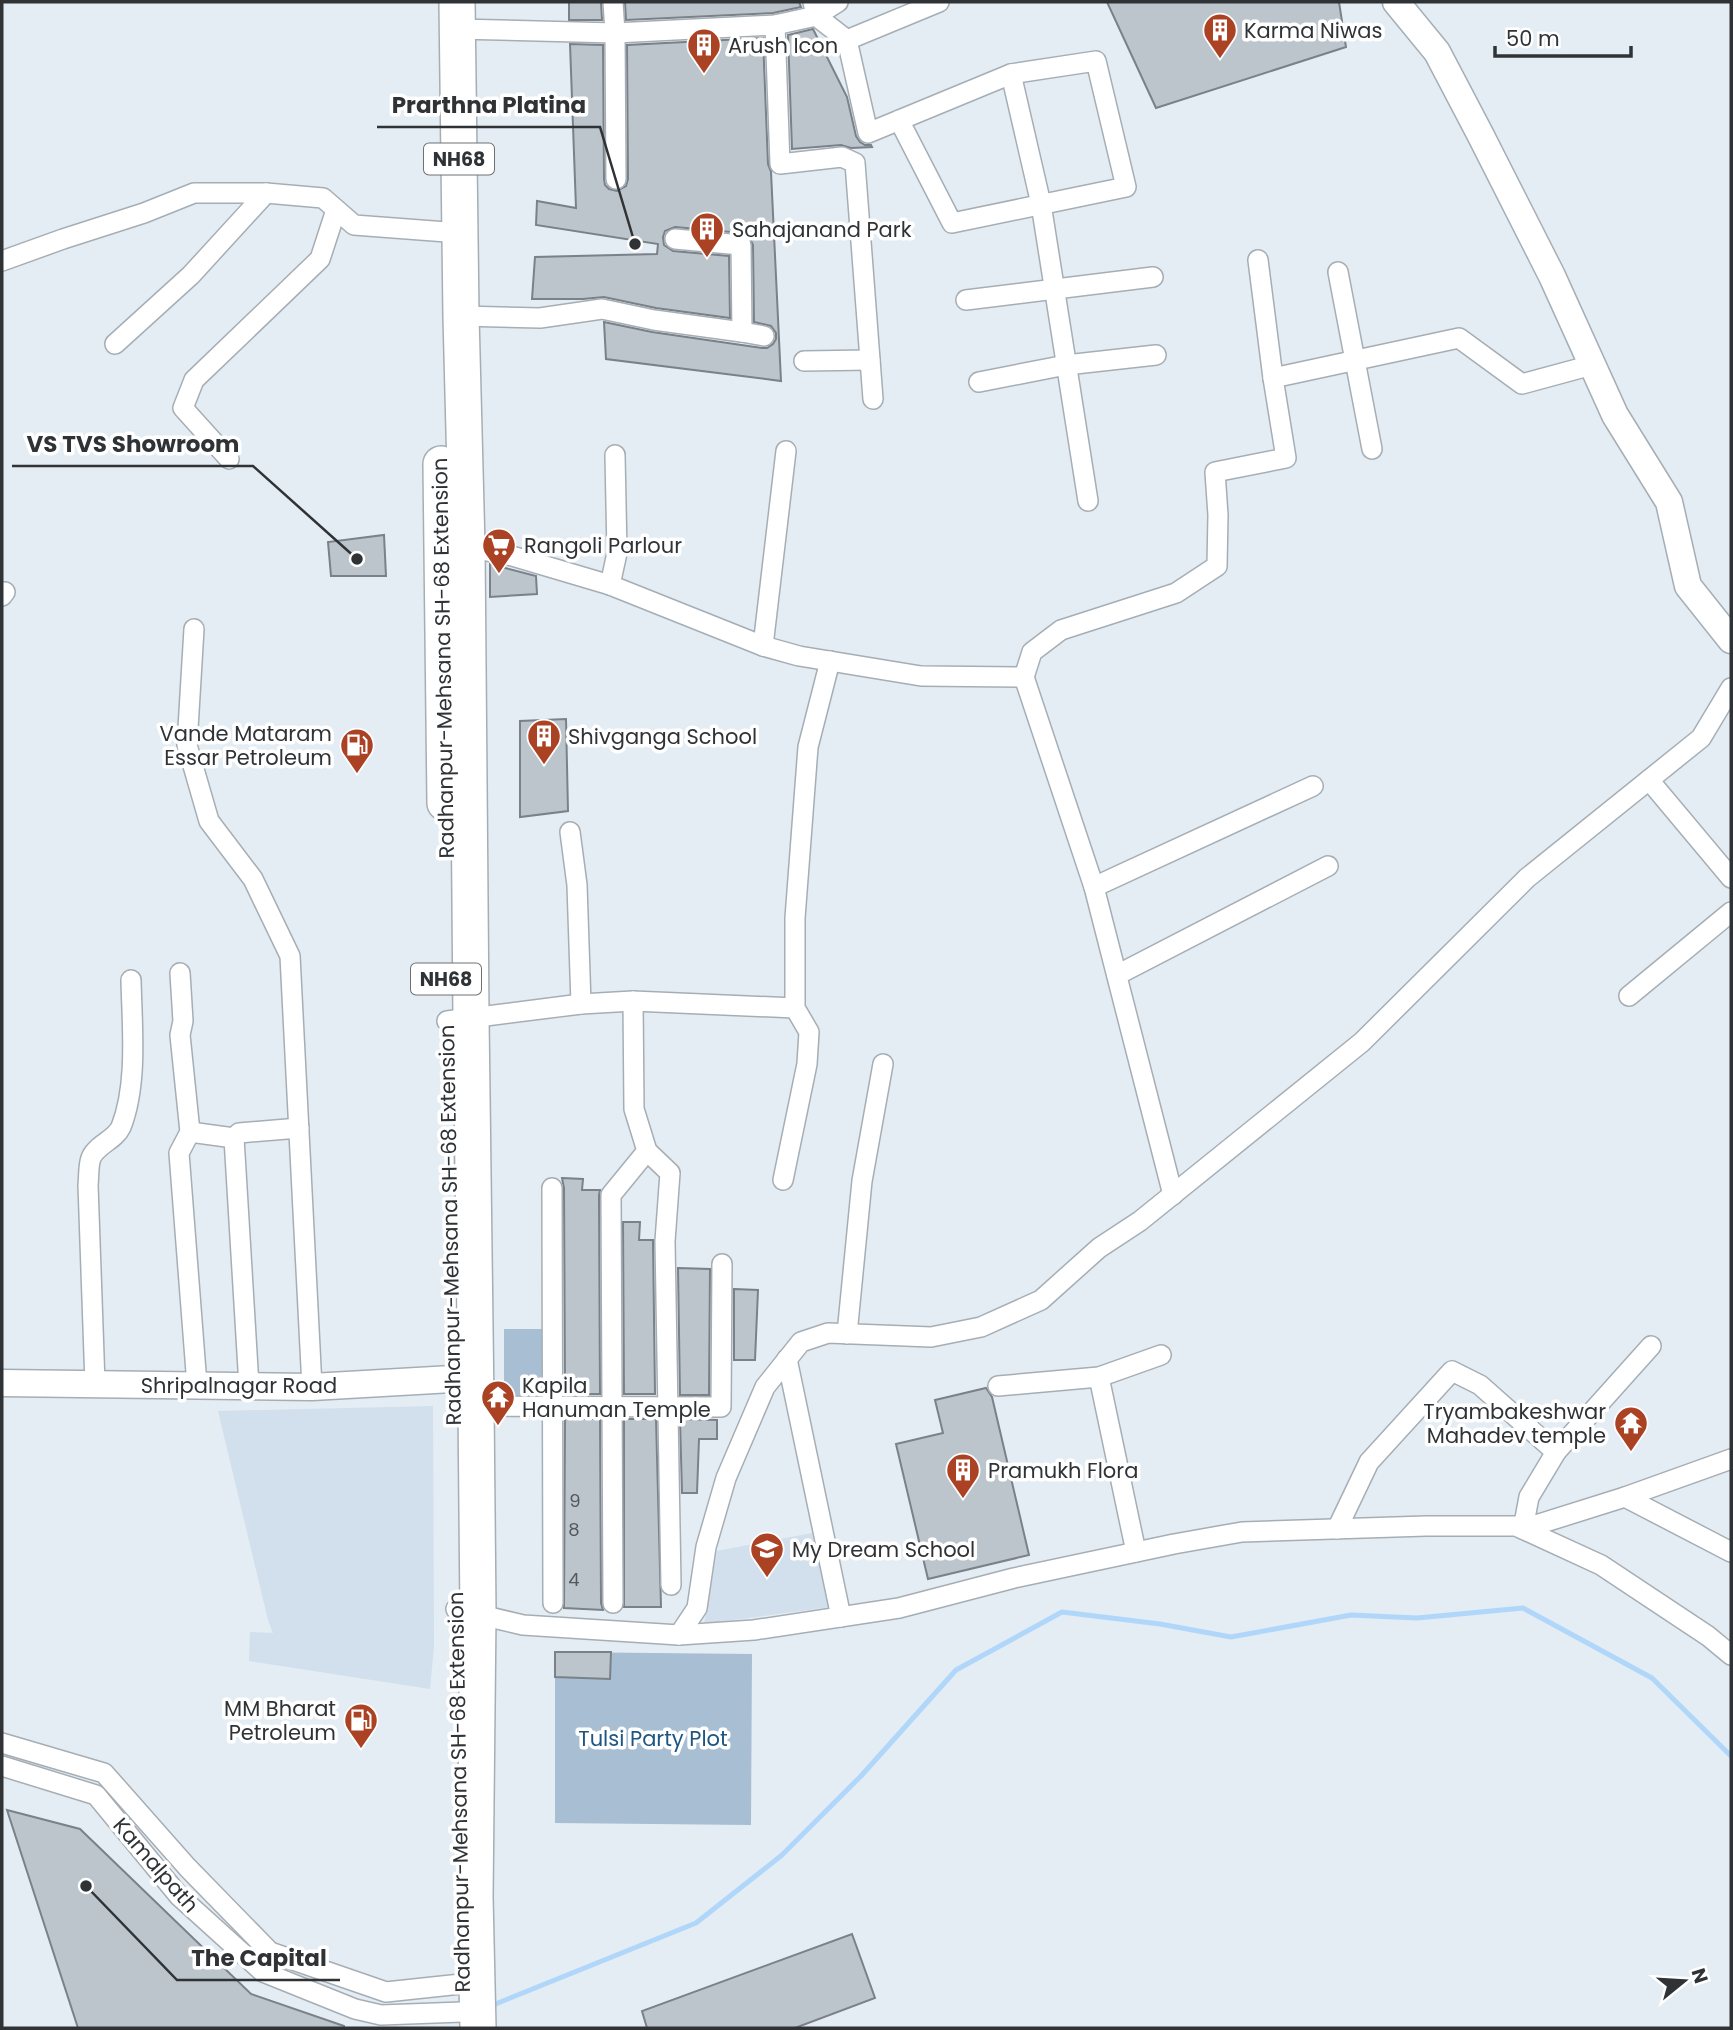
<svg xmlns="http://www.w3.org/2000/svg" width="1733" height="2030" font-family="Poppins,sans-serif">
  <style>
    .built { fill: #d2dfec }
    .green { fill: #a7bed3 }
    .lines { fill: none; stroke-linecap: round; stroke-linejoin: round }
    .stream { stroke: #b0d7fa; stroke-width: 5 }
    .building { fill: #bdc5cc; stroke: #7a8188; stroke-width: 2 }
    .street-casing { stroke: #a6aeb5; stroke-width: 22 }
    .secondary-casing { stroke: #a6aeb5; stroke-width: 29 }
    .highway-casing { stroke: #a6aeb5; stroke-width: 38 }
    .street { stroke: #fff; stroke-width: 19 }
    .secondary { stroke: #fff; stroke-width: 26 }
    .highway { stroke: #fff; stroke-width: 35 }
    .labels { text-anchor: middle; dominant-baseline: central; stroke-width: 7; stroke-linejoin: round; paint-order: stroke }
    .number-label { font-size: 18px; fill: #53585c }
    .shield { fill: #fff; stroke: #6e7072; stroke-width: 2 }
    .shield-label { font-size: 19px; font-weight: bold; fill: #303336 }
    .poi-label { font-size: 21px; fill: #303336; stroke: #fff; text-anchor: start }
    .street-label { font-size: 21px; fill: #303336; stroke: #fff }
    .park-label { font-size: 21px; fill: #1d5683; stroke: #fff }
    .leader { fill: none; stroke: #303336; stroke-width: 2.5 }
    .callout-dot { fill: #303336; stroke: #fff; stroke-width: 2.5 }
    .callout-label { font-size: 23px; text-anchor: middle; font-weight: bold; fill: #303336; stroke: #fff; stroke-width: 7; stroke-linejoin: round; paint-order: stroke }
  </style>
  <rect width="100%" height="100%" fill="#e4ecf4"/>
  <g class="built">
    <path d="M433,1406L434,1646L430,1689L249,1661L250,1632L273,1633L268,1620L218,1411Z"/>
    <path d="M812,1533L830,1607L704,1624L717,1551Z"/>
  </g>
  <g class="green">
    <path d="M504,1329H547L546,1397H504Z"/>
    <path d="M555,1652L752,1654L751,1825L555,1823Z"/>
  </g>
  <g class="lines">
    <path class="stream" d="M488,2007L696,1923L782,1855L861,1776L956,1670L1062,1612L1160,1624L1231,1637L1351,1615L1417,1618L1523,1608L1652,1678L1731,1756"/>
  </g>
  <g class="building">
    <path d="M569,2H601L602,20H569Z"/>
    <path d="M625,2H799L801,7L773,13L626,20Z"/>
    <path d="M1107,2H1339L1346,47L1156,108Z"/>
    <path d="M813,29L847,97L856,136L860,142L865,145H871L872,147L851,148L841,145L792,149L788,35Z"/>
    <path d="M763,38L768,164L771,172L781,381L606,359L604,322L652,332L762,348H767L773,344L776,339V333L771,326L754,322L753,245L748,235L742,233L675,227L665,231L663,237L664,245L673,251L729,256L730,318L656,308L604,297L583,299H532L535,257L657,254L658,244L536,225L537,201L576,208L570,44L603,45L604,179L605,185L609,189L617,191L626,186L628,179L627,45Z"/>
    <path d="M384,535L386,576H331L328,542Z"/>
    <path d="M490,564L536,576L537,594L490,597Z"/>
    <path d="M566,719L568,811L520,817V721Z"/>
    <path d="M562,1178L583,1179L582,1190H600L599,1195L600,1394H565L564,1188Z"/>
    <path d="M623,1222H640L639,1240H653L655,1394H624Z"/>
    <path d="M678,1268L710,1269L709,1395H680Z"/>
    <path d="M734,1289L758,1290L755,1360H734Z"/>
    <path d="M986,1388L992,1397L1029,1555L928,1579L896,1444L943,1433L935,1400Z"/>
    <path d="M565,1419H600L601,1603L603,1610L564,1608Z"/>
    <path d="M624,1419H656L661,1607H624Z"/>
    <path d="M680,1419L717,1420V1439H699L697,1493H682Z"/>
    <path d="M555,1652H611L610,1679L555,1677Z"/>
    <path d="M7,1810L80,1829L251,1994L344,2026V2028H78Z"/>
    <path d="M852,1934L875,1998L795,2028H647L642,2011Z"/>
  </g>
  <g class="lines">
    <g class="street-casing">
      <g id="street">
        <path d="M613,2L615,33L616,179"/>
        <path d="M838,2L816,16L847,40L939,2"/>
        <path d="M775,25L780,164L842,157L855,163L873,399"/>
        <path d="M457,29L615,33L775,25L816,16L813,2"/>
        <path d="M847,40L868,133L1011,74L1096,61L1126,187L952,223L899,120"/>
        <path d="M1011,74L1041,204L1088,501"/>
        <path d="M675,239L741,245L742,332"/>
        <path d="M1258,260L1273,378"/>
        <path d="M2,261L63,239L144,213L194,193H266L323,198L354,225L460,233"/>
        <path d="M1338,272L1372,449"/>
        <path d="M966,300L1153,277"/>
        <path d="M461,316L540,318L602,309L654,320L742,332L764,336"/>
        <path d="M115,344L191,275L266,193"/>
        <path d="M804,361L870,360"/>
        <path d="M979,382L1066,365L1156,355"/>
        <path d="M229,459L183,408L194,380L320,259L336,210"/>
        <path d="M467,547L512,556L610,585L763,646L799,656L921,676L1024,677L1032,652L1061,630L1176,593L1217,566L1218,515L1215,472L1286,458L1273,378L1459,338L1522,384L1592,365"/>
        <path d="M610,585L617,553L615,455"/>
        <path d="M2,596L5,592"/>
        <path d="M194,629L187,745L209,821L253,879L290,956L312,1387"/>
        <path d="M763,646L786,451"/>
        <path d="M1024,677L1094,887L1173,1195"/>
        <path d="M1649,780L1731,878"/>
        <path d="M570,832L577,885L581,1004"/>
        <path d="M1094,887L1313,786"/>
        <path d="M180,973L183,1021L180,1035L190,1132L179,1153L197,1385"/>
        <path d="M1117,975L1328,866"/>
        <path d="M1629,996L1731,912"/>
        <path d="M633,1001L634,1109L647,1151L670,1173L665,1241L671,1585"/>
        <path d="M447,1021L581,1004L633,1001L795,1008"/>
        <path d="M190,1132L234,1138L239,1133L299,1128"/>
        <path d="M234,1138L249,1386"/>
        <path d="M783,1180L807,1064L809,1032L795,1008V918L808,747L830,661"/>
        <path d="M552,1188L553,1603"/>
        <path d="M847,1334L862,1181L883,1064"/>
        <path d="M1651,1346L1556,1452L1529,1497L1523,1529L1625,1497L1731,1552"/>
        <path d="M787,1359L841,1617"/>
        <path d="M1099,1377L1136,1552"/>
        <path d="M95,1384L88,1185C89,1177 88,1166 91,1158C96,1145 115,1140 121,1127C138,1084 132,1026 131,980"/>
        <path d="M998,1386L1099,1377L1161,1355"/>
        <path d="M476,1406L721,1407L722,1264"/>
        <path d="M1625,1497L1731,1459"/>
        <path d="M1337,1529L1369,1462L1452,1371L1480,1385L1556,1452"/>
        <path d="M613,1603L611,1195L647,1151"/>
        <path d="M456,1609L523,1625L679,1635L754,1630L899,1608L1014,1578L1174,1544L1242,1532L1426,1526H1516L1601,1565L1708,1636L1731,1655"/>
        <path d="M679,1635L697,1608L706,1547L726,1478L765,1387L801,1342L828,1333L931,1337L981,1327L1041,1300L1099,1248L1140,1221L1362,1042L1527,878L1701,738L1731,688"/>
        <path d="M2,1743L104,1773L188,1868L270,1952L386,1992L461,1984"/>
        <path d="M2,1766L96,1795L179,1896L263,1972L355,2009L381,2015L462,2012"/>
      </g>
    </g>
    <g class="secondary-casing">
      <g id="secondary">
        <path d="M1396,2L1437,52L1480,134L1552,276L1615,415L1669,502L1688,586L1731,640"/>
        <path d="M2,1383L312,1387L452,1379L476,1380"/>
      </g>
    </g>
    <g class="highway-casing">
      <g id="highway">
        <path d="M457,2L461,316L467,547L471,1018L476,1406L478,1614L475,1897L478,2028"/>
        <path d="M441,464L445,803"/>
      </g>
    </g>
    <use href="#street" class="street"/>
    <use href="#secondary" class="secondary"/>
    <use href="#highway" class="highway"/>
  </g>
  <defs>
    <g id="building-pin" transform="scale(1.75)"><path d="M0 17L-7.5 6A9.5 9.5 0 1 1 7.5 6Z" fill="#ab4224" stroke="#fff"/><path d="M-4-6H4V6H1V3H-1V6H-4ZM-2.5-4.3h1.7v1.8h-1.7ZM.8-4.3h1.7v1.8H.8ZM-2.5-1h1.7V.8h-1.7ZM.8-1h1.7V.8H.8Z" fill="#fff"/></g>
    <g id="supermarket-pin" transform="scale(1.75)"><path d="M0 17L-7.5 6A9.5 9.5 0 1 1 7.5 6Z" fill="#ab4224" stroke="#fff"/><path d="M-6-5.5h2.5l.6 2H6L4.5 2H-2.5L-4.4-4H-6ZM-1.5 3.2a1.3 1.3 0 1 0 .1 0ZM3 3.2a1.3 1.3 0 1 0 .1 0Z" fill="#fff"/></g>
    <g id="fuel-pin" transform="scale(1.75)"><path d="M0 17L-7.5 6A9.5 9.5 0 1 1 7.5 6Z" fill="#ab4224" stroke="#fff"/><path d="M-5.5-6h7V0h2V4h1.3V-2.5L3-4.5l.8-.8L6-3V5H2.5V1h-1V6h-7ZM-4.2-4.7v3.2H.2V-4.7Z" fill="#fff"/></g>
    <g id="temple-pin" transform="scale(1.75)"><path d="M0 17L-7.5 6A9.5 9.5 0 1 1 7.5 6Z" fill="#ab4224" stroke="#fff"/><path d="M0-6L5-2H3V0L6.5 2.5H4V6H1.5V3h-3V6H-4V2.5H-6.5L-3 0V-2H-5Z" fill="#fff"/></g>
    <g id="school-pin" transform="scale(1.75)"><path d="M0 17L-7.5 6A9.5 9.5 0 1 1 7.5 6Z" fill="#ab4224" stroke="#fff"/><path d="M0-5L7-2L0 1L-7-2ZM-4 1L0 2.5L4 1V4Q0 6-4 4Z" fill="#fff"/></g>
  </defs>
  <g fill-rule="evenodd">
    <use href="#building-pin" x="1220" y="30"/>
    <use href="#building-pin" x="704" y="45"/>
    <use href="#building-pin" x="707" y="229"/>
    <use href="#supermarket-pin" x="499" y="545"/>
    <use href="#building-pin" x="544" y="736"/>
    <use href="#fuel-pin" x="357" y="745"/>
    <use href="#temple-pin" x="498" y="1397"/>
    <use href="#temple-pin" x="1631" y="1423"/>
    <use href="#building-pin" x="963" y="1470"/>
    <use href="#school-pin" x="767" y="1549"/>
    <use href="#fuel-pin" x="361" y="1720"/>
  </g>
  <g class="labels">
    <g class="number-label">
      <text x="575" y="1500">9</text>
      <text x="574" y="1529">8</text>
      <text x="574" y="1579">4</text>
    </g>
    <g class="shield">
      <rect x="424" y="143.5" width="70" height="31" rx="5"/>
      <rect x="411" y="963.5" width="70" height="31" rx="5"/>
    </g>
    <g class="shield-label">
      <text x="459" y="159">NH68</text>
      <text x="446" y="979">NH68</text>
    </g>
    <g class="poi-label">
      <text x="1244" y="30">Karma Niwas</text>
      <text x="728" y="45">Arush Icon</text>
      <text x="732" y="229">Sahajanand Park</text>
      <text x="524" y="545">Rangoli Parlour</text>
      <text x="332" y="733" text-anchor="end">Vande Mataram<tspan x="332" dy="24">Essar Petroleum</tspan></text>
      <text x="568" y="736">Shivganga School</text>
      <text x="522" y="1385">Kapila<tspan x="522" dy="24">Hanuman Temple</tspan></text>
      <text x="1606" y="1411" text-anchor="end">Tryambakeshwar<tspan x="1606" dy="24">Mahadev temple</tspan></text>
      <text x="988" y="1470">Pramukh Flora</text>
      <text x="792" y="1549">My Dream School</text>
      <text x="336" y="1708" text-anchor="end">MM Bharat<tspan x="336" dy="24">Petroleum</tspan></text>
    </g>
    <g class="street-label">
      <text transform="translate(443 658) rotate(-91)">Radhanpur-Mehsana SH-68 Extension</text>
      <text transform="translate(450 1225) rotate(-91)">Radhanpur-Mehsana SH-68 Extension</text>
      <text x="239" y="1385">Shripalnagar Road</text>
      <text transform="translate(459 1792) rotate(-91)">Radhanpur-Mehsana SH-68 Extension</text>
      <text transform="translate(156 1865) rotate(49)">Kamalpath</text>
    </g>
    <g class="park-label">
      <text x="653" y="1738">Tulsi Party Plot</text>
    </g>
  </g>
  <path class="leader" d="M635 244L600 127H377M357 559L253 466H12M86 1886L177 1980H340"/>
  <g class="callout-dot">
    <circle cx="635" cy="244" r="7"/>
    <circle cx="357" cy="559" r="7"/>
    <circle cx="86" cy="1886" r="7"/>
  </g>
  <g class="callout-label">
    <text x="489" y="113">Prarthna Platina</text>
    <text x="133" y="452">VS TVS Showroom</text>
    <text x="259" y="1966">The Capital</text>
  </g>
  <rect width="1733" height="2030" fill="none" stroke="#303336" stroke-width="7"/>
  <g transform="translate(1684 1981) rotate(72)" stroke="#ffffff" stroke-width="5" paint-order="stroke">
  <path d="M0-5L12 26L0 18L-12 26Z" fill="#303336"/>
  <text y="-10" font-size="19" font-weight="bold" text-anchor="middle" fill="#303336">N</text>
  </g>
  <path d="M1495 46v10h136v-10" fill="none" stroke="#303336" stroke-width="3.5"/>
  <text x="1506" y="46" font-size="21" fill="#303336" stroke="#ffffff" stroke-width="5" paint-order="stroke">50 m</text>
</svg>
